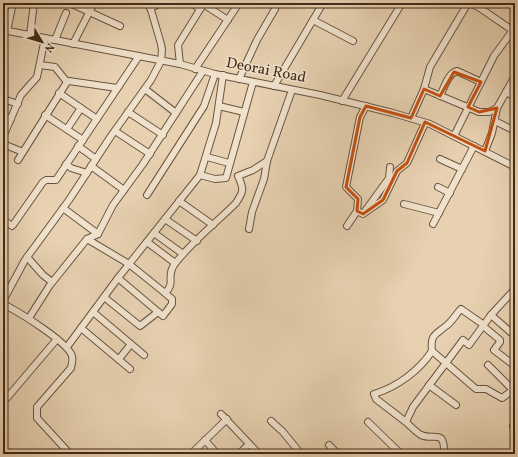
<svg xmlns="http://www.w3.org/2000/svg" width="518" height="457" font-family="Vollkorn,serif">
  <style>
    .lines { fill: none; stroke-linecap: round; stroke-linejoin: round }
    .minor-casing { stroke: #6b543f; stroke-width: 8 }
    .minor { stroke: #efe1cc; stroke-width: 6 }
    .marked { fill: none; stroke: #c7500f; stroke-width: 3; stroke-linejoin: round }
    .labels { text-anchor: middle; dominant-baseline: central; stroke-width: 3; stroke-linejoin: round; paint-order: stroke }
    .street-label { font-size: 15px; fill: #422a19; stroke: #efe1cc }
  </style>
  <rect width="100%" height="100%" fill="#e7d1b1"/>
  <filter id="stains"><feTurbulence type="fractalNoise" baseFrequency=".005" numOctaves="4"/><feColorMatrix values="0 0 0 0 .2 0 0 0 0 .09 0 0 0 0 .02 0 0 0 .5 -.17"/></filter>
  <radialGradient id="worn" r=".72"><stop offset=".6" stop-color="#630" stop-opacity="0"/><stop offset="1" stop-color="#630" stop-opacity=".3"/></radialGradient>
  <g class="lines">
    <g class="minor-casing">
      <g id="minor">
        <path d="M70,3L120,26"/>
        <path d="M192,3L200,9"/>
        <path d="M364,3H371"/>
        <path d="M470,3L480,8L484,3"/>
        <path d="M203,4L228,20"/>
        <path d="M150,8L161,3"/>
        <path d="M480,8L515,32"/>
        <path d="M313,20L353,41"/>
        <path d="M3,30L180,64L215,74L320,95L393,113L430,124L515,167"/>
        <path d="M7,31L13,3"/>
        <path d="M30,35L34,3"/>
        <path d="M55,40L66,13"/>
        <path d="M73,44L94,3"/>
        <path d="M180,64L178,45L204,3"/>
        <path d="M40,65L55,67L67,82"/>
        <path d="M195,69L239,3"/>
        <path d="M239,79L257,40L275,9"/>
        <path d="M274,86L323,3"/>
        <path d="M145,89L176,113"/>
        <path d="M424,89L479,112H489L497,108L515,76"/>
        <path d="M506,92L515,97"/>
        <path d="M59,93L97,119"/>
        <path d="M440,96C444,88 448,73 457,71L481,82"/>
        <path d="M3,99L18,104"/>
        <path d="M342,101L402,3"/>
        <path d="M219,106L244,112"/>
        <path d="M128,112L163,135"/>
        <path d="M45,115L83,140"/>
        <path d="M3,116L11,119"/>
        <path d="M411,118L424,89L430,67L468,3"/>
        <path d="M495,121L515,131"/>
        <path d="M67,129L81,108"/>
        <path d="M115,131L150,154"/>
        <path d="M454,136L494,56L513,30"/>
        <path d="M3,137L21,95L37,77L45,38"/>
        <path d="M3,144L23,152"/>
        <path d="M78,146L96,159"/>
        <path d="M485,151L492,133L497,108"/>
        <path d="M207,157L229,163"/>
        <path d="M440,159L462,169"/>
        <path d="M18,160L67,82L69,81L117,88"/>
        <path d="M66,164L71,168L87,173"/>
        <path d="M91,166L124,190"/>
        <path d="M200,175L216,123L223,75"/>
        <path d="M438,187L450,193"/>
        <path d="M147,195L204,106L215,74"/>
        <path d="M179,201L213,225"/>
        <path d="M404,204L439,213"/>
        <path d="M63,208L98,234"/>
        <path d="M357,211L358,199L346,187L360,117L366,106"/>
        <path d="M365,211L389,178L390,167"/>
        <path d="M165,219L197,241"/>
        <path d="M3,220L12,226L13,225L43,182L46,180H56L139,56"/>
        <path d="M433,224L474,146"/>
        <path d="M347,226L357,211L363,214L383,200L397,171L407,163L425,123"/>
        <path d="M249,229L252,212L264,179L267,161L292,90"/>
        <path d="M154,233L183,254"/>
        <path d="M87,239L129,264L165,293C176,283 166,277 174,265C190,243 216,223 236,203C244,191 244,189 238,176L253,170L267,161"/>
        <path d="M147,242L175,263"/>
        <path d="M27,257L43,275L52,282"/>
        <path d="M118,278L163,316L172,304V299L165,293"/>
        <path d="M104,297L140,326L158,312"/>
        <path d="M93,312L144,355"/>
        <path d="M491,315L515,336"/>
        <path d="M29,318L50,285L87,239L98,234L113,205L143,164L203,71"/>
        <path d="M484,325L461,309C456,314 452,322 446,326C435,335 430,335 432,351L476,389H486L502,398L513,390L488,365"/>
        <path d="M483,326L500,340V342L494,350L515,366"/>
        <path d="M81,328L130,369"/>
        <path d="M67,347L118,278L200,175L215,179L226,178L253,82"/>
        <path d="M119,359L131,344"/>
        <path d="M429,385L456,405"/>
        <path d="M6,399L57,339"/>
        <path d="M221,414L259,454"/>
        <path d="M271,421L283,432L301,454"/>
        <path d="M368,422L401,454"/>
        <path d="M406,422L376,399L374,394C397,387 419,371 432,351"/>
        <path d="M515,424L513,426L515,429"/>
        <path d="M205,440L217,454"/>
        <path d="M329,445L338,454"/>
        <path d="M70,454L37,418V407L71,368C72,364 73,360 72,356C68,342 20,313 7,306L4,304V299L25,260L69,200L111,136L151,80L161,61L162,50L161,44L149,3"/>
        <path d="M149,454H163"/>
        <path d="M191,454L227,419"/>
        <path d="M239,454L249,444"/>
        <path d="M444,454C445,428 434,441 421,435C416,432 410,426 406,422L413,407L463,340L469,345L491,315L515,289"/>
        <path d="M485,454H486"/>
      </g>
    </g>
    <use href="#minor" class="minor"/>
  </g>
  <path class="marked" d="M454,72L481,82L468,107L479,112L497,108L485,151L425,122L407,163L397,171L383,200L363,214L357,211L358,199L346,187L360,117L366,106L411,118L424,89L440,96Z"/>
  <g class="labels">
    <g class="street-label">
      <text transform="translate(266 71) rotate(11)">Deorai Road</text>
    </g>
  </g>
  <rect width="518" height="457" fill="none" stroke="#e7d1b1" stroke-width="16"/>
  <rect x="4" y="4" width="510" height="449" fill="none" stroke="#422a19" stroke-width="2"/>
  <rect x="8" y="8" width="502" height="441" fill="none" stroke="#422a19"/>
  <g transform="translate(42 42) rotate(128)" stroke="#efe1cc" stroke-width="3" paint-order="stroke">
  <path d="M0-3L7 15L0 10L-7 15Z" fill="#422a19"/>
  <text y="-6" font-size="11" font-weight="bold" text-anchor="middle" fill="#422a19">N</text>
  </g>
  <rect width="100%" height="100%" filter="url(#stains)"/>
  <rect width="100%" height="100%" fill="url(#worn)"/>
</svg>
